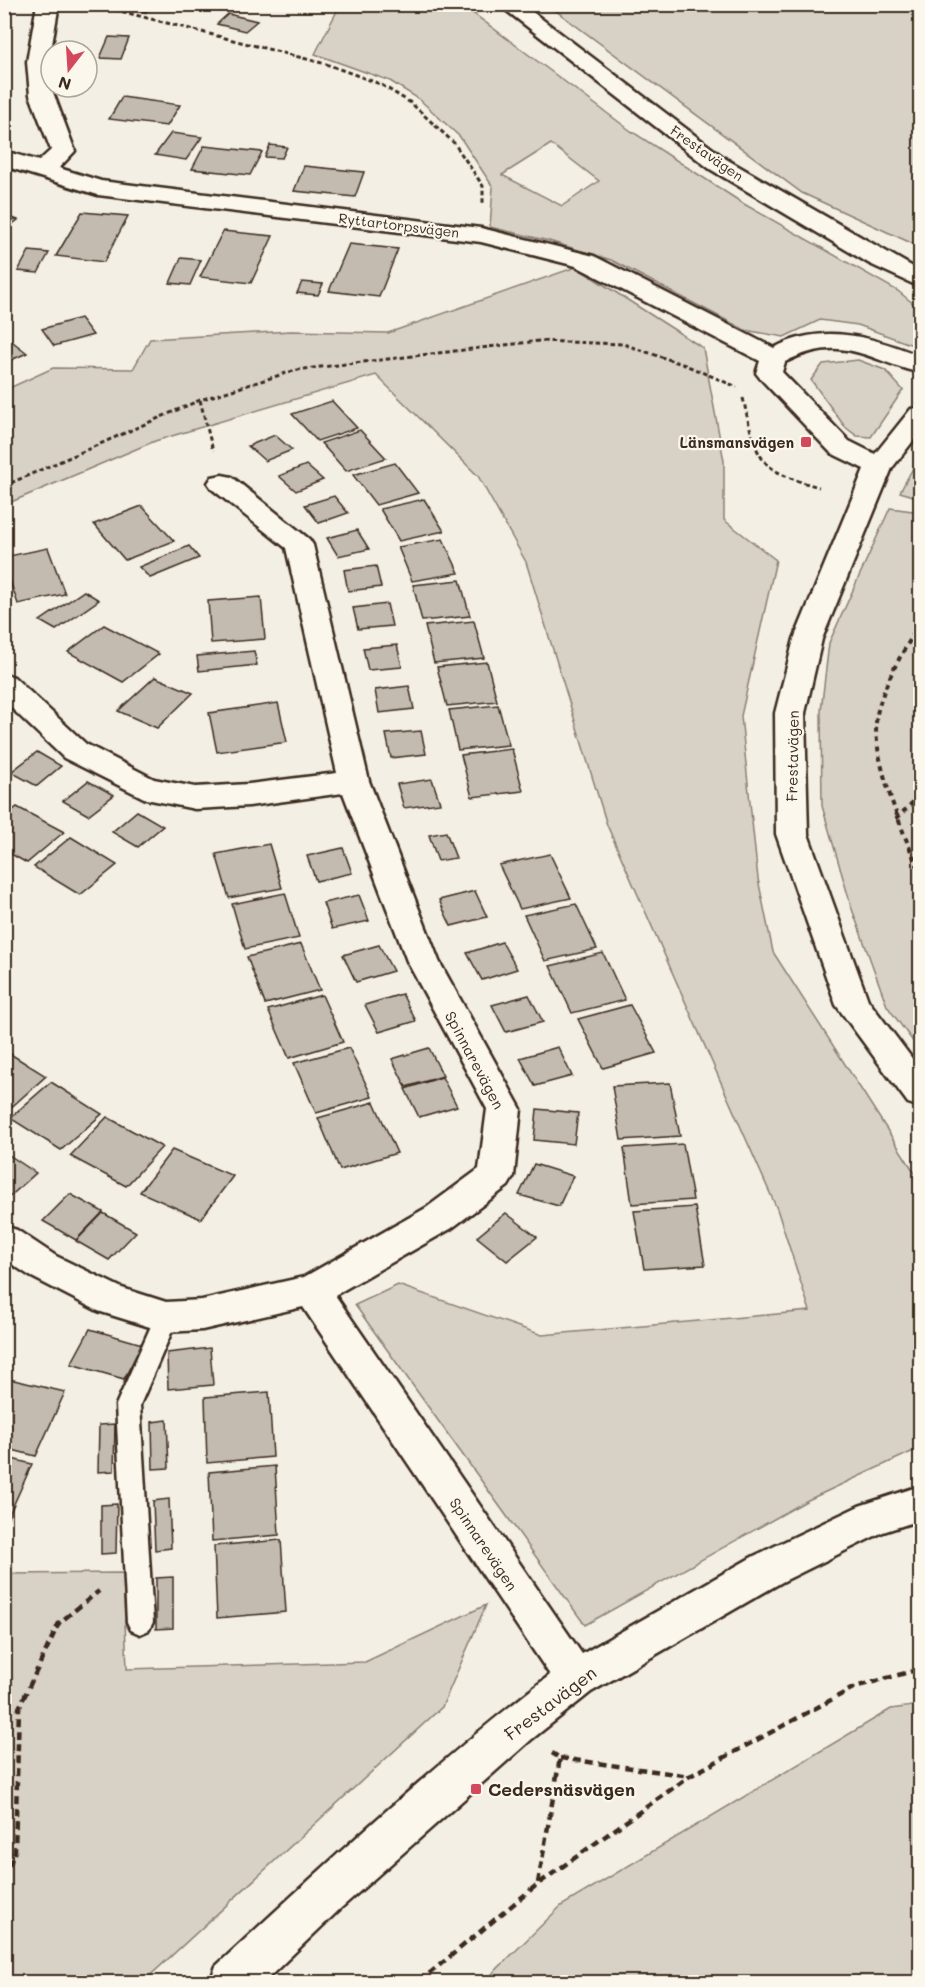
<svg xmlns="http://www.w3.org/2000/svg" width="925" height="1987" font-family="Mali,sans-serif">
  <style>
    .green { fill: #d8d1c6; stroke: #8a7e72; stroke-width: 1.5; fill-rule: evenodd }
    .building { fill: #c3bbb0; stroke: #3b2a1e; stroke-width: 1.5 }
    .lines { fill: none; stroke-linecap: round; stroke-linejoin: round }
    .lane-casing { stroke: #3b2a1e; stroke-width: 5 }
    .street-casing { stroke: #3b2a1e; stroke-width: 5 }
    .secondary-casing { stroke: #3b2a1e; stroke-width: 5 }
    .path-far2 { stroke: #3b2a1e; stroke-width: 3; stroke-dasharray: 4.5 3; stroke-linecap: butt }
    .path-far1 { stroke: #3b2a1e; stroke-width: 4; stroke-dasharray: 5 4.5; stroke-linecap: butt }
    .path { stroke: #3b2a1e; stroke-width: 4.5; stroke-dasharray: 8 5; stroke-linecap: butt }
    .lane { fill: #fbf7ec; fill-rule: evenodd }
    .street { fill: #fbf7ec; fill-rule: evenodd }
    .secondary { fill: #fbf7ec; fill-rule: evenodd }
    .poi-dot { fill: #d1495b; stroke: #fbf7ec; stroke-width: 2 }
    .labels { text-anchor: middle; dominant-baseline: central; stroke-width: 4.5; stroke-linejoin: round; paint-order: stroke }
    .far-street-label { font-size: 14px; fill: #3b2a1e; stroke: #fbf7ec }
    .poi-label { font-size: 15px; font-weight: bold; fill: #3b2a1e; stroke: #fbf7ec; text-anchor: end }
    .street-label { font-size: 15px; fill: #3b2a1e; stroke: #fbf7ec }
    .near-street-label { font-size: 18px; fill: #3b2a1e; stroke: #fbf7ec }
    .near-poi-label { font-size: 18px; font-weight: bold; fill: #3b2a1e; stroke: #fbf7ec; text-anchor: start }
  </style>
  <rect width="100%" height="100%" fill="#f3efe4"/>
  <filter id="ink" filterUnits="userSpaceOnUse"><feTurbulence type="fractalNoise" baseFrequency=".0167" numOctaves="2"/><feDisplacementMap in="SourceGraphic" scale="12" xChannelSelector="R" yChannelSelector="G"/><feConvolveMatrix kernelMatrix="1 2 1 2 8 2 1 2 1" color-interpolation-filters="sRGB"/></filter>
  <g filter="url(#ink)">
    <g class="green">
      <path d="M340,5H462L631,131L744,204L898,291L920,309V346L918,347L858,325L820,320L784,337L745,330L611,260L549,241L490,227L493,187L460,137L419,99L390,81L315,54ZM551,144L599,181L562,206L502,175Z"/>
      <path d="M548,5H920V247L802,193Z"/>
      <path d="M576,267L703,348L724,461V520L776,560L741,716L758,879L773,952L920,1181V1448L808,1500L585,1625L355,1305L398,1285L542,1335L810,1311L777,1209L607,825L526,562L478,476L376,375L155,441L4,505L5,390L53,368L133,369L150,339L291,331L388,333Z"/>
      <path d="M858,360L885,370L903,390L871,437L857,436L845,427L811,380L823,364Z"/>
      <path d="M920,455V498L900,492Z"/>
      <path d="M890,508L920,512V1051L887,1006L852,909L822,806L821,711L829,643Z"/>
      <path d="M123,1573L127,1669L365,1662L486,1605L442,1707L143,1982H5V1574Z"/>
      <path d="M920,1705V1982H484L561,1906L891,1709Z"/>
    </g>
    <g class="building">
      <path d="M131,4H155L146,12L127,8Z"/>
      <path d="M228,14L257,21L245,31L217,24Z"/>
      <path d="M109,37L129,38L121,59L100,58Z"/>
      <path d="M122,97L180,105L167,126L109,119Z"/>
      <path d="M171,133L202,137L186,160L155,155Z"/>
      <path d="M270,145L287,147L282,158L265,157Z"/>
      <path d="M204,146L262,152L250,175L192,169Z"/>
      <path d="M304,166L364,172L355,197L294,191Z"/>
      <path d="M82,212L128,216L104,262L56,256Z"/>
      <path d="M4,215L18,220L4,230Z"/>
      <path d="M223,231L273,236L251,283L200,277Z"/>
      <path d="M349,244L398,249L379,297L329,291Z"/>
      <path d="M29,251L49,253L38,273L18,271Z"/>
      <path d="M181,258L201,260L190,285L170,283Z"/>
      <path d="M302,282L323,284L318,295L297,293Z"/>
      <path d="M80,318L93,335L54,346L42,329Z"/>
      <path d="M4,335L27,353L4,363Z"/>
      <path d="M332,401L357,428L317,441L292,414Z"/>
      <path d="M360,430L386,458L346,471L321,443Z"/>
      <path d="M275,435L292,450L265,461L248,446Z"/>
      <path d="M395,463L418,493L376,505L353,475Z"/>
      <path d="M306,465L323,480L296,491L279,476Z"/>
      <path d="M334,496L348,513L319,523L305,505Z"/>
      <path d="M424,499L444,531L399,541L380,509Z"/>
      <path d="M142,506L174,541L125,560L94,524Z"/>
      <path d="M357,530L369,549L338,556L327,538Z"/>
      <path d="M443,539L459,573L412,581L398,547Z"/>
      <path d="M189,546L199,558L150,578L139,567Z"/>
      <path d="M48,548L65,594L18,604L4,564V557Z"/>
      <path d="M376,566L381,587L348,591L344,570Z"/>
      <path d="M460,580L470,616L422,621L413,585Z"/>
      <path d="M84,591L99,600L56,630L40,621Z"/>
      <path d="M261,597L265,639L211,643L208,601Z"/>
      <path d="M387,604L392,626L358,629L353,608Z"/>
      <path d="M474,621L484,658L434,663L425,626Z"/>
      <path d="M104,625L159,654L123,682L68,652Z"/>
      <path d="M397,645L402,667L368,670L363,648Z"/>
      <path d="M254,651L257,665L199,671L197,656Z"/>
      <path d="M487,662L497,701L447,706L437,667Z"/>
      <path d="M155,677L193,693L157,728L118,711Z"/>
      <path d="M409,686L414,709L379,713L375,690Z"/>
      <path d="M278,703L287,742L217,752L209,713Z"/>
      <path d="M498,705L509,745L458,750L449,710Z"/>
      <path d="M421,731L426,754L391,758L386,734Z"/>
      <path d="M512,749L523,791L472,797L461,755Z"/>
      <path d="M37,752L61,766L37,786L11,772Z"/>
      <path d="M432,779L440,803L404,808L397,784Z"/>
      <path d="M88,781L114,795L88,815L63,801Z"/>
      <path d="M17,807L64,832L27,863L4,850V817Z"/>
      <path d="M137,811L163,826L138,847L112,832Z"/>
      <path d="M446,832L456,858L438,861L429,835Z"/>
      <path d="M71,837L117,865L80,895L34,867Z"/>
      <path d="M269,844L282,888L229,898L216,854Z"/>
      <path d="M343,848L352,873L316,881L307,856Z"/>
      <path d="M550,854L571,898L520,909L499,865Z"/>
      <path d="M475,891L487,917L451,926L439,900Z"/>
      <path d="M285,893L299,938L245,949L232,904Z"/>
      <path d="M359,895L369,921L332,929L323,903Z"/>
      <path d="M576,904L597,949L545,961L524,915Z"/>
      <path d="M502,942L517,969L482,980L467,953Z"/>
      <path d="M301,944L320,990L265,1004L247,957Z"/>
      <path d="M379,945L393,971L356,982L343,955Z"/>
      <path d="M603,953L625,1000L572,1013L550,966Z"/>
      <path d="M402,994L416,1021L379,1032L365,1005Z"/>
      <path d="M322,995L343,1042L289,1058L268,1010Z"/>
      <path d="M529,995L543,1022L506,1032L492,1005Z"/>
      <path d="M630,1005L656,1053L603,1068L578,1019Z"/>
      <path d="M558,1047L572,1076L535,1086L520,1058Z"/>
      <path d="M349,1048L372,1097L316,1113L294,1063Z"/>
      <path d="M429,1048L443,1076L406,1087L392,1059Z"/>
      <path d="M4,1050L46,1076L6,1112H4Z"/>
      <path d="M442,1077L457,1106L419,1117L405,1089Z"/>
      <path d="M51,1082L102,1114L61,1150L10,1118Z"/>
      <path d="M670,1083L680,1136L621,1140L612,1086Z"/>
      <path d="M374,1102L397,1153L340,1170L318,1118Z"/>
      <path d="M537,1109L578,1113L574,1144L534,1140Z"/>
      <path d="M107,1117L162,1147L126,1186L70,1156Z"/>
      <path d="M683,1144L693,1200L632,1204L624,1148Z"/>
      <path d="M172,1150L233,1176L201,1219L140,1192Z"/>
      <path d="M6,1153L36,1173L6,1200L4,1198Z"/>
      <path d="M534,1164L573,1176L559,1206L519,1195Z"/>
      <path d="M70,1194L103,1212L76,1240L43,1221Z"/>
      <path d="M695,1207L705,1265L644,1269L634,1211Z"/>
      <path d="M103,1213L136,1232L109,1260L76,1241Z"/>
      <path d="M506,1213L537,1237L507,1261L477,1237Z"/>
      <path d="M90,1329L142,1344L124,1379L71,1364Z"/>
      <path d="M210,1348L213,1385L168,1389L167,1353Z"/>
      <path d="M5,1378L65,1392L36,1456L4,1448Z"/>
      <path d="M269,1392L273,1457L207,1463L205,1397Z"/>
      <path d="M167,1420L169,1468L153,1469L152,1422Z"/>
      <path d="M115,1424L114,1471L98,1472L99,1425Z"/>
      <path d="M4,1457L32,1464L4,1526Z"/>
      <path d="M275,1466L279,1535L212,1541L209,1472Z"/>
      <path d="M169,1499L171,1548L155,1550L153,1501Z"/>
      <path d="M117,1504L116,1553L101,1554V1505Z"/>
      <path d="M281,1540L286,1612L217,1618L214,1546Z"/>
      <path d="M173,1577V1628L156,1629V1578Z"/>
    </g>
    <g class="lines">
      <g class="lane-casing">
        <path id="lane" d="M166,1307L174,1310L178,1317L140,1405L153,1622L149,1630L140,1634L131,1630L127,1622L116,1405L158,1310Z"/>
      </g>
      <g class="street-casing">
        <g id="street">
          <path d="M37,4H59L49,62L51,87L75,151L59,168L101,181L481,228L594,256L774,348C822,322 873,337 920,356V373C865,359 843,333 785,362L782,372L849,441L875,454L911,409L920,407V432L892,468L822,639L805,713L808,834L868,1000L920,1069V1107L908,1103L836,1005L776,834L775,713L794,639L864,469L831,453L760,378L756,373L760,361L576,266L481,242L98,195L4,166V151L39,161L51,150L30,95L27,62Z"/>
          <path d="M222,475L232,477L309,539L313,545L369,781L439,961L521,1109L514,1176L508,1186L452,1228L335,1295L582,1654L754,1556L859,1506L920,1486V1520L883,1532L782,1582L591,1692L532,1739L341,1908L264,1982H210L216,1966C324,1866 433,1765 550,1675L303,1307L202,1330L166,1332L98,1311L30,1276L4,1259V1226L17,1230L56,1256L122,1288L166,1302L202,1300L304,1277L426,1208L479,1169L487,1109L407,961L343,793L249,806L195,809L146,799L64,758L4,701V674L14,677L86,744L154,779L195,787L249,784L337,773L286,548L212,489L208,483L212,477Z"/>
        </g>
      </g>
      <g class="secondary-casing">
        <path id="secondary" d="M498,4H522L726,159L920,271V287L870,264L710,169Z"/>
      </g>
      <g class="path-far2">
        <path d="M93,4L326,64L380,84L411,103L454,143L483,186V204"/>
        <path d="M743,398C757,459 756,470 819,487"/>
        <path d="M200,400L213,451"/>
        <path d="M4,486L200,400L296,370L539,341L623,344L685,365L737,387"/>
        <path d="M916,507L920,508"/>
      </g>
      <g class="path-far1">
        <path d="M916,507L920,508"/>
        <path d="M920,624C903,651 886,679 878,710C867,748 904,836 920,872"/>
        <path d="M896,819L920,795"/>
      </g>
      <g class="path">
        <path d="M560,1758L690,1776"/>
        <path d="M4,1878L15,1851L19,1708L59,1623L99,1591"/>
        <path d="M538,1883L560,1758L552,1753"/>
        <path d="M419,1982L538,1884L690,1776L855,1687L920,1669"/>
      </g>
      <use href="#lane" class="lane"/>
      <use href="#street" class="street"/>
      <use href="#secondary" class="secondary"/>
    </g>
  </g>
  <g class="poi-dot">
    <rect x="800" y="436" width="12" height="12" rx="3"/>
    <rect x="470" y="1783" width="12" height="12" rx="3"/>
  </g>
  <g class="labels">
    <g class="far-street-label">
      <text transform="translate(707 153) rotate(35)">Frestavägen</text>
      <text transform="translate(399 225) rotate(7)">Ryttartorpsvägen</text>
    </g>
    <g class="poi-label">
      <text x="794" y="442">Länsmansvägen</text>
    </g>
    <g class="street-label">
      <text transform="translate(792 756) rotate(-89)">Frestavägen</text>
      <text transform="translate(475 1060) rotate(62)">Spinnarevägen</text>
      <text transform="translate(484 1544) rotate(56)">Spinnarevägen</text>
    </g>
    <g class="near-street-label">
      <text transform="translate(550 1703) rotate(-37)">Frestavägen</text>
    </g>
    <g class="near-poi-label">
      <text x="488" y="1789">Cedersnäsvägen</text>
    </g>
  </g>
  <rect width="925" height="1987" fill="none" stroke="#fbf7ec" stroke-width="24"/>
  <rect x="12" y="12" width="901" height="1963" fill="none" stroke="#3b2a1e" stroke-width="2" filter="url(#ink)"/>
  <g transform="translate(69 69) rotate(197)"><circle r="28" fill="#fbf7ec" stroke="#aea59a" stroke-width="1.5"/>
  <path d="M0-4.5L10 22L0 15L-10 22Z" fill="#d1495b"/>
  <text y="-9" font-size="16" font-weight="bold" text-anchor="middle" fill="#3b2a1e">N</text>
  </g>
</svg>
